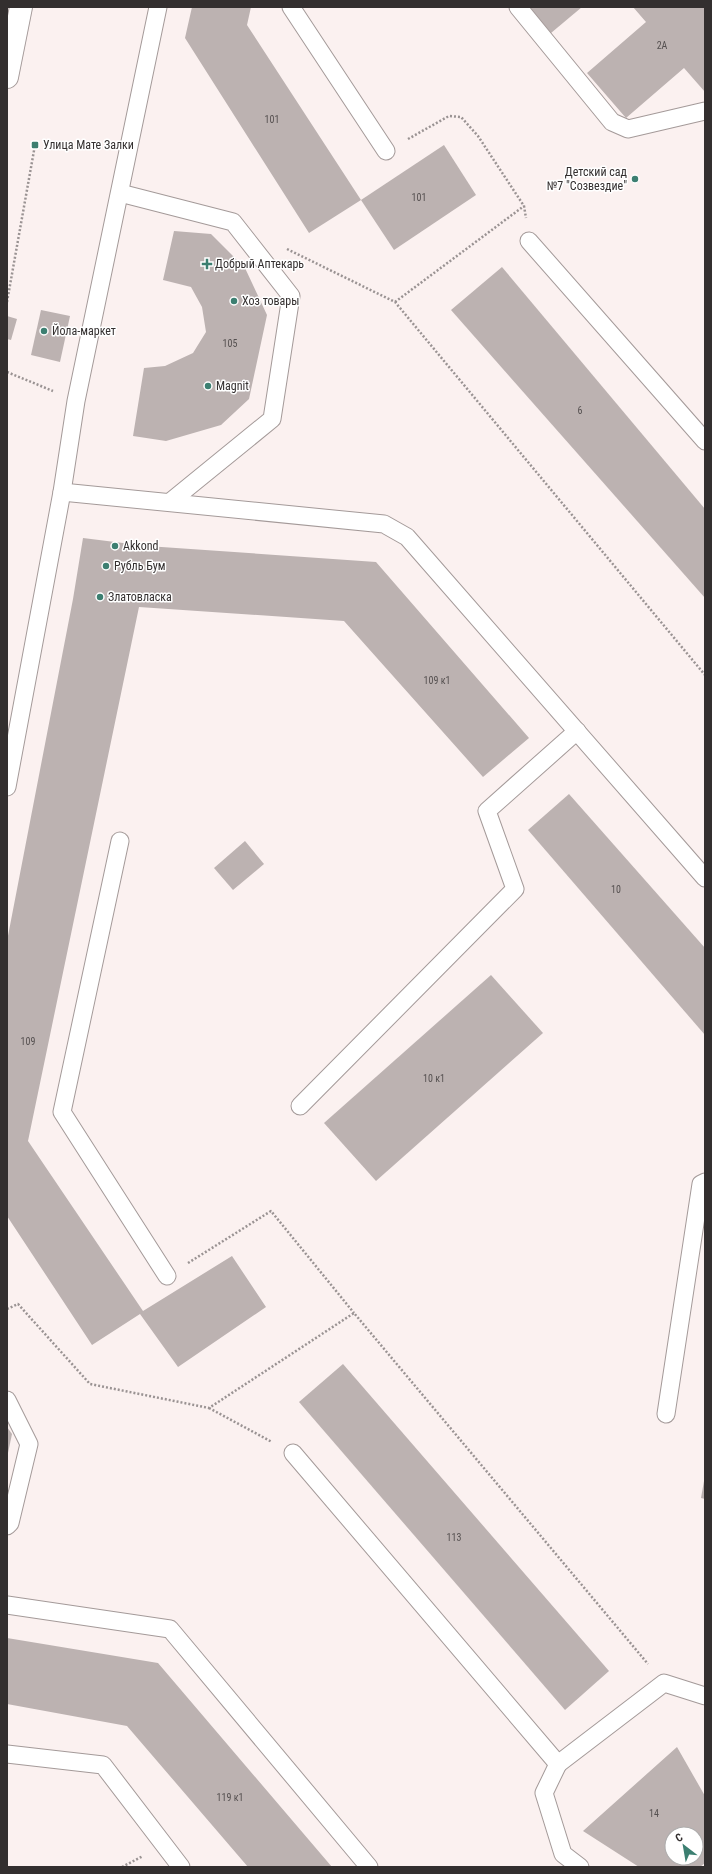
<svg xmlns="http://www.w3.org/2000/svg" width="712" height="1874" font-family="'Roboto Condensed',sans-serif">
  <style>
    .building { fill: #bcb2b1; fill-rule: evenodd }
    .lines { fill: none; stroke-linecap: round; stroke-linejoin: round }
    .lane-casing { stroke: #a49a99; stroke-width: 19 }
    .secondary-casing { stroke: #a49a99; stroke-width: 24 }
    .path { stroke: #9a9393; stroke-width: 2.5; stroke-dasharray: 2 2; stroke-linecap: butt }
    .lane { stroke: #fff; stroke-width: 17 }
    .secondary { stroke: #fff; stroke-width: 22 }
    .poi-dot { fill: #3c7f71; stroke: #fff; stroke-width: 1.5 }
    .labels { text-anchor: middle; dominant-baseline: central; stroke-width: 3; stroke-linejoin: round; paint-order: stroke }
    .number-label { font-size: 10px; fill: #555050 }
    .poi-label { font-size: 12px; fill: #332f2f; stroke: #fff; text-anchor: start }
  </style>
  <rect width="100%" height="100%" fill="#fbf1f0"/>
  <g class="building">
    <path d="M192,7H251L247,25L361,200L309,233L185,38Z"/>
    <path d="M529,7H582L551,33Z"/>
    <path d="M633,7H705V92L684,68L626,118L587,73L646,22Z"/>
    <path d="M444,145L476,195L394,250L361,200Z"/>
    <path d="M174,231L211,234L245,268L267,315L249,399L221,425L166,441L133,436L144,368L165,366L193,353L206,332L202,307L191,287L163,280Z"/>
    <path d="M502,267L705,509V598L451,310Z"/>
    <path d="M41,310L70,316L60,362L31,355Z"/>
    <path d="M7,316L17,319L11,340L7,339Z"/>
    <path d="M83,538L147,546L376,562L529,738L483,777L344,621L139,607L28,1141L143,1311L232,1256L266,1307L178,1367L140,1314L92,1345L7,1216V941L73,599Z"/>
    <path d="M569,794L705,948V1035L528,830Z"/>
    <path d="M245,841L264,864L233,890L214,868Z"/>
    <path d="M491,975L543,1033L376,1181L324,1123Z"/>
    <path d="M343,1364L609,1671L565,1710L299,1402Z"/>
    <path d="M7,1427L12,1434L8,1453H7Z"/>
    <path d="M704,1481H705V1499L701,1498Z"/>
    <path d="M7,1638L158,1663L332,1867H248L127,1726L7,1704Z"/>
    <path d="M677,1747L705,1796V1863L700,1867H639L583,1831ZM672,1834H696V1858H672Z"/>
  </g>
  <g class="lines">
    <g class="lane-casing">
      <g id="lane">
        <path d="M291,7L386,151"/>
        <path d="M518,7L612,122L628,129L705,111"/>
        <path d="M120,193L233,222L291,296L272,419L170,502"/>
        <path d="M529,241L705,441"/>
        <path d="M62,492L384,524L407,537L705,878"/>
        <path d="M7,787L62,492L76,401L158,7"/>
        <path d="M120,841L62,1112L167,1276"/>
        <path d="M300,1106L515,889L487,811L577,731"/>
        <path d="M7,1400L29,1444L10,1523L7,1526"/>
        <path d="M666,1414L701,1184L705,1182"/>
        <path d="M293,1453L558,1764L664,1683L705,1696"/>
        <path d="M7,1605L170,1629L369,1867"/>
        <path d="M7,1754L103,1765L181,1867"/>
        <path d="M558,1764L544,1793L563,1854L580,1867"/>
      </g>
    </g>
    <g class="secondary-casing">
      <path id="secondary" d="M7,77L21,7"/>
    </g>
    <g class="path">
      <path d="M408,139L449,116L461,117L478,136L524,206L526,218"/>
      <path d="M287,249L395,302L705,675"/>
      <path d="M7,302L35,145"/>
      <path d="M395,302L524,206"/>
      <path d="M7,372L53,391"/>
      <path d="M188,1263L271,1211L354,1313"/>
      <path d="M7,1309L18,1304L90,1384L209,1408L354,1313L648,1664"/>
      <path d="M209,1408L272,1442"/>
      <path d="M122,1867L143,1856"/>
    </g>
    <use href="#lane" class="lane"/>
    <use href="#secondary" class="secondary"/>
  </g>
  <g class="poi-dot">
    <rect x="31" y="141" width="8" height="8" rx="2"/>
    <circle cx="635" cy="179" r="4"/>
    <path d="M205 258h4v4h4v4h-4v4h-4v-4h-4v-4h4z"/>
    <circle cx="234" cy="301" r="4"/>
    <circle cx="44" cy="331" r="4"/>
    <circle cx="208" cy="386" r="4"/>
    <circle cx="115" cy="546" r="4"/>
    <circle cx="106" cy="566" r="4"/>
    <circle cx="100" cy="597" r="4"/>
  </g>
  <g class="labels">
    <g class="number-label">
      <text x="662" y="45">2А</text>
      <text x="272" y="119">101</text>
      <text x="419" y="197">101</text>
      <text x="230" y="343">105</text>
      <text x="580" y="410">6</text>
      <text x="437" y="680">109 к1</text>
      <text x="616" y="889">10</text>
      <text x="28" y="1041">109</text>
      <text x="434" y="1078">10 к1</text>
      <text x="454" y="1537">113</text>
      <text x="230" y="1797">119 к1</text>
      <text x="654" y="1813">14</text>
    </g>
    <g class="poi-label">
      <text x="43" y="145">Улица Мате Залки</text>
      <text x="627" y="172" text-anchor="end">Детский сад<tspan x="627" dy="14">№7 "Созвездие"</tspan></text>
      <text x="215" y="264">Добрый Аптекарь</text>
      <text x="242" y="301">Хоз товары</text>
      <text x="52" y="331">Йола-маркет</text>
      <text x="216" y="386">Magnit</text>
      <text x="123" y="546">Akkond</text>
      <text x="114" y="566">Рубль Бум</text>
      <text x="108" y="597">Златовласка</text>
    </g>
  </g>
  <rect width="712" height="1874" fill="none" stroke="#332f2f" stroke-width="16"/>
  <g transform="translate(684 1846) rotate(329)"><circle r="19" fill="#ffffff" stroke="#adacac"/>
  <path d="M0-3L7 15L0 10L-7 15Z" fill="#3c7f71"/>
  <text y="-6" font-size="11" font-weight="bold" text-anchor="middle" fill="#332f2f">С</text>
  </g>
</svg>
